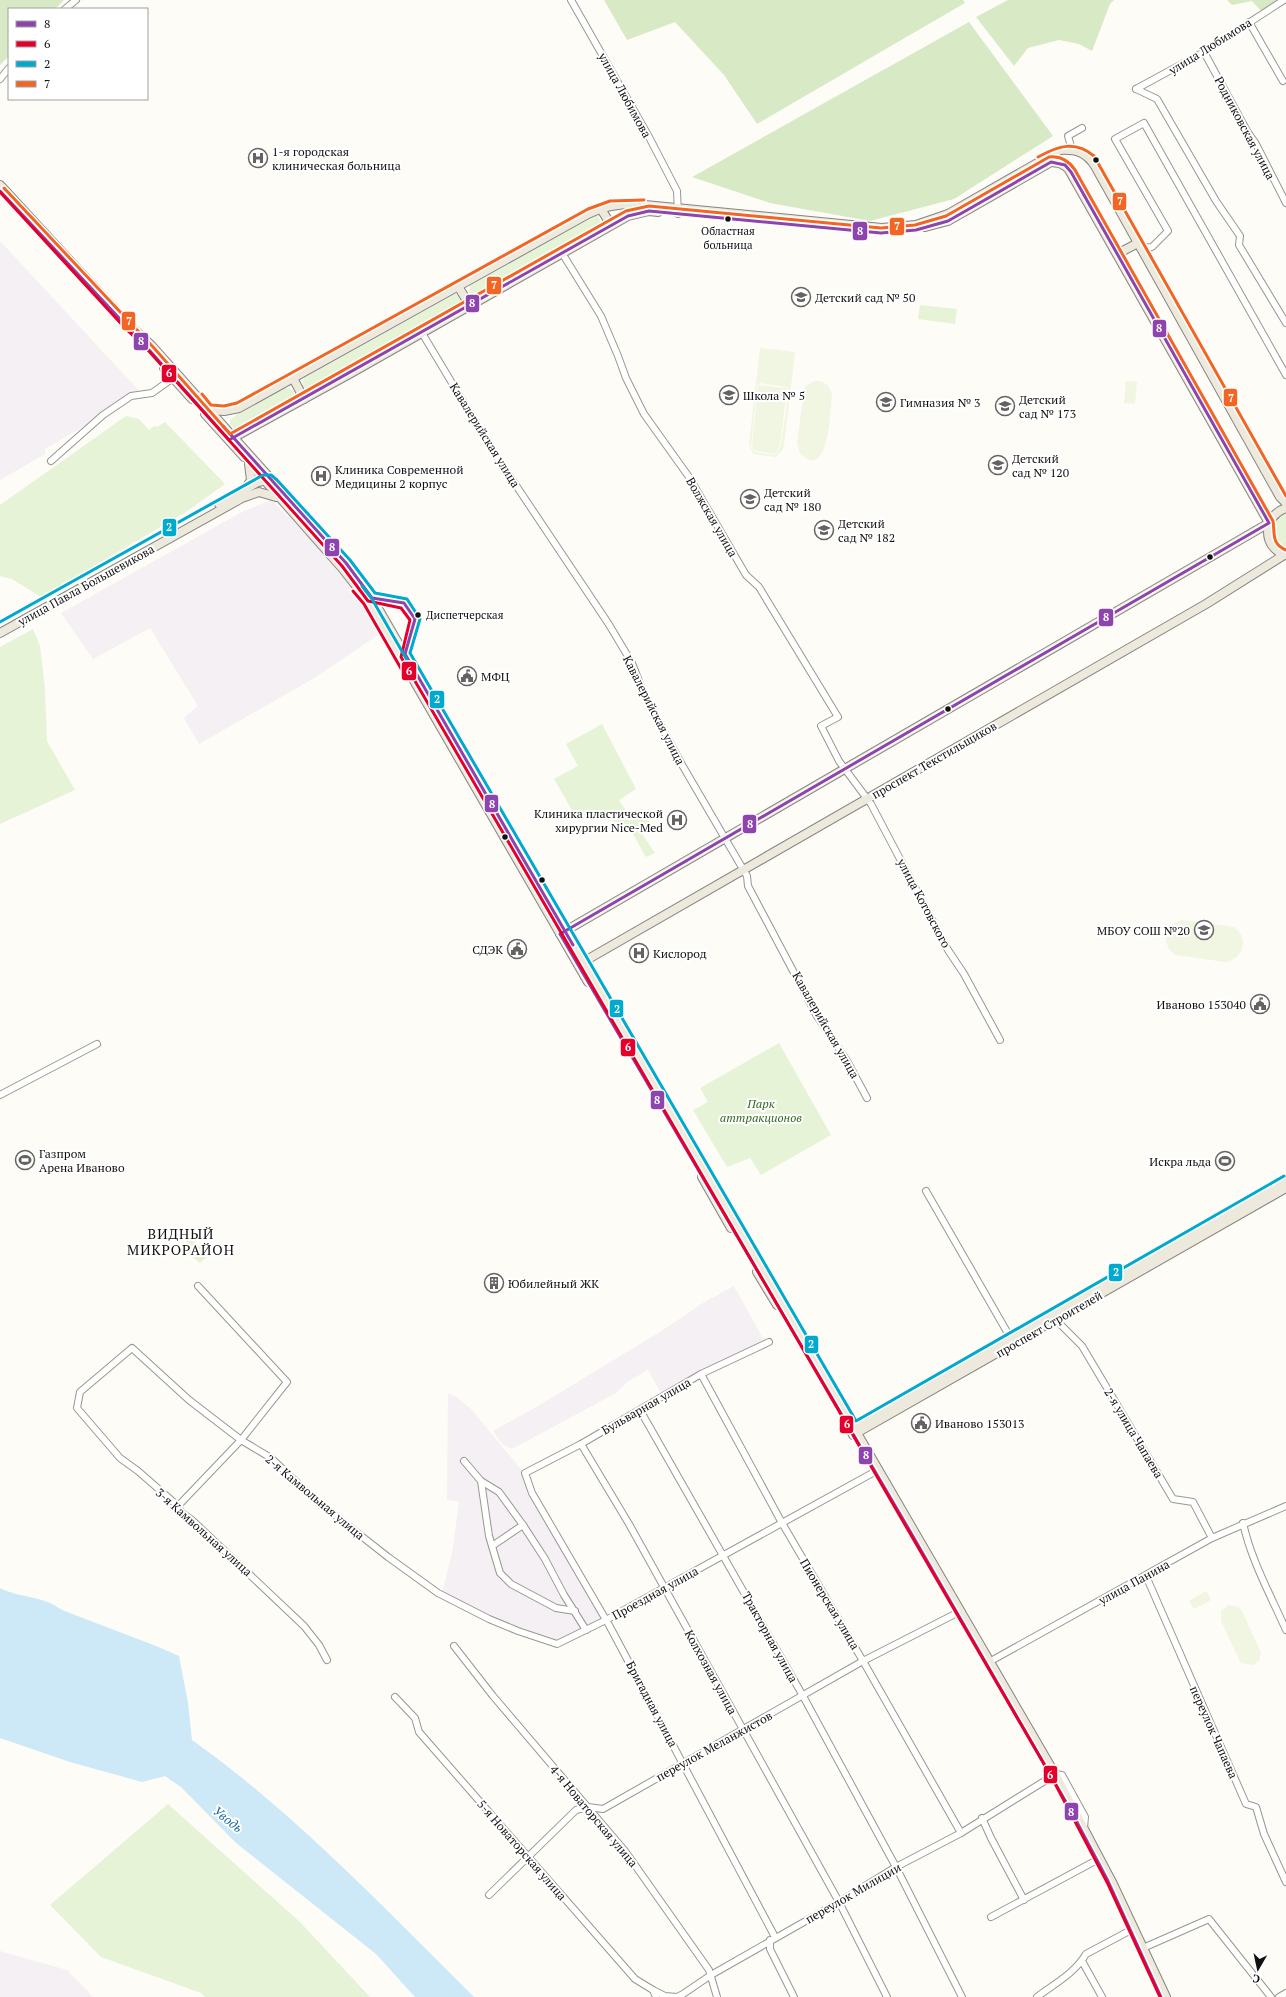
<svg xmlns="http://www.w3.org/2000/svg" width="1286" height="1997" font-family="'PT Serif',serif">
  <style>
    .industrial { fill: #f5f0f3 }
    .green { fill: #e7f3d7 }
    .forest { fill: #d8eac5 }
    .pitch { fill: #f0f6e1; fill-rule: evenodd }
    .water { fill: #cde8f7 }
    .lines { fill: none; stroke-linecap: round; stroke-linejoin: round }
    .minor-casing { stroke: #979795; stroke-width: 8 }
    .major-casing { stroke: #858482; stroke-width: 10 }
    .minor { stroke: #fffffe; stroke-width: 6 }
    .major { stroke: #ede9dc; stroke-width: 8 }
    .bus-1-casing { stroke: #fff; stroke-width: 6 }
    .bus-2-casing { stroke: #fff; stroke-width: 6 }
    .bus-3-casing { stroke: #fff; stroke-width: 6 }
    .bus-4-casing { stroke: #fff; stroke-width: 6 }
    .bus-1 { stroke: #8e44ad; stroke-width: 3 }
    .bus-2 { stroke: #e4002b; stroke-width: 3 }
    .bus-3 { stroke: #00a9ce; stroke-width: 3 }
    .bus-4 { stroke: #f26522; stroke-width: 3 }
    .bus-dot { fill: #111; stroke: #fff; stroke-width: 1.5 }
    .labels { text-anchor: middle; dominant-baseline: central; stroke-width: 4; stroke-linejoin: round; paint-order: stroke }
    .bus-label { font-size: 11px; fill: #111; stroke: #fff }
    .street-label { font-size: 12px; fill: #111; stroke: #fff }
    .poi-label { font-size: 12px; fill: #111; stroke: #fff; text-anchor: start }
    .park-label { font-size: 12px; font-style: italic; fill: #2f6b1f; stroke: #fff }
    .water-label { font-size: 13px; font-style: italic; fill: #1768a6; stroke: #fff }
    .quarter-label { font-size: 14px; letter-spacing: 1px; fill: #111; stroke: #fff }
    .line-badge { stroke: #fff; stroke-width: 1.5 }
    .badge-label { font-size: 11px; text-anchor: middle; font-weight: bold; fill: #fff }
  </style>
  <rect width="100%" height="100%" fill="#fdfcf7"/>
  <g class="industrial">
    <path d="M0,241L141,393L45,449V454L0,480Z"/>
    <path d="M271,500L306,534L356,593L378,635L316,677L199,744L184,718L198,706L150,628L93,659L61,613L244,511Z"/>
    <path d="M734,1286L764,1340L729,1359H722L662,1395L648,1370L627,1382L616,1393L512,1449L502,1444L493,1431L538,1406L663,1330L703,1303Z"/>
    <path d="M448,1393L458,1398L472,1410L524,1473L602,1620L557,1642L502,1622L442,1593L452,1553L459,1502L447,1500Z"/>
    <path d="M0,1951L67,1970L93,1997H0Z"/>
  </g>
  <g class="green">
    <path d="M594,215L598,216L601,222L600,227L477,297L471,296L469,293L470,285Z"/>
    <path d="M455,294H459L463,299L460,307L310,390L303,388L302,385L304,378Z"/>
    <path d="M920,305L957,309L955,324L918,319Z"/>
    <path d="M285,388H289L294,391V396L292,399L243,427L235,429L230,424V420L237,414Z"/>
    <path d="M126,416L139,419L149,430L154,426L157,427L165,422L225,484L186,512L41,597L12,579L0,576V505Z"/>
    <path d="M1286,513V551C1269,543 1268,521 1286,513Z"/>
    <path d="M33,629L40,646L45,689L47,741L75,790L0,824V647Z"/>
    <path d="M602,724L636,789L619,800L628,814L642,809L649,822L638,828L655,853L646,857C641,849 637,840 632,833C620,818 593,817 576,817L554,779L578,766L566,744Z"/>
    <path d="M779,1043L831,1135L761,1175L750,1158L727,1167L693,1110L708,1102L700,1088Z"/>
    <path d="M189,1233L196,1238L194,1242L210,1254L200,1263L190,1255L188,1250L191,1245L183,1240Z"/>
    <path d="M168,1804L300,1922L370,1997H205L201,1993L101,1957L50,1905Z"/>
  </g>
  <g class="forest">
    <path d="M0,0H64L55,9H9V56L0,65Z"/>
    <path d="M604,0H963L965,3L757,124L724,75L675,22L627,40Z"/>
    <path d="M1008,0H1114L1110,4L1092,51L1079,44L1059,40L1028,48L1014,66L976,17Z"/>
    <path d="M1227,0H1281L1262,12L1252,1L1232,5Z"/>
    <path d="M969,22L1053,136L954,199L870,221L770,203L692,177Z"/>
  </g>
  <g class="pitch">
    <path d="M760,348L795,352L784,445L782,451L776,457L753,454L749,444ZM760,383L786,387L789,390L781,445L775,455L754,452L751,446L757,386Z"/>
    <path d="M814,381C825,380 831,386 832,397C830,410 829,483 800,453L797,443L804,391L806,386Z"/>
    <path d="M1126,381L1137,382L1135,404L1124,403Z"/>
    <path d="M758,385L786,388L787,390L780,445L775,454L755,451L752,446Z"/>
    <path d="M1183,920L1234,927C1249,938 1244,958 1226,962L1175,955C1160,944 1165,923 1183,920Z"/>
    <path d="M1206,1591L1211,1600L1194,1609L1189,1601Z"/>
    <path d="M1229,1605L1238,1607L1242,1611L1261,1653L1259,1661L1253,1665L1241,1663L1221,1621V1611Z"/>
  </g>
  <path class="water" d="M0,1588C22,1599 42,1595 62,1610L156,1646L179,1656L188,1703L192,1740C296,1814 384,1908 474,1997H415L376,1954L236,1843L181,1787L165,1776L142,1782L70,1762L0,1738Z"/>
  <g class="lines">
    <g class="minor-casing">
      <g id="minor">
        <path d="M571,0L649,137L677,191L678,214"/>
        <path d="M65,9L76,0"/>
        <path d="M1249,22L1283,81"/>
        <path d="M1204,52L1247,131L1256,144L1286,203"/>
        <path d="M0,79L9,68"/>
        <path d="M1136,89L1157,99L1216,201L1240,236L1239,245L1286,323"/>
        <path d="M1136,89L1204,52L1284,0"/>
        <path d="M1072,150L1068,136L1082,128"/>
        <path d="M1141,248L1152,247L1168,231L1115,139L1144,123L1286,375"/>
        <path d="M562,253L601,316L618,356L626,378L644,414L689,477L746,575L759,587L838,717L821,726L839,761L871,804L948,950L964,974L1000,1040"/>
        <path d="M422,333L491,448L608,623L632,663L644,694L681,763L747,876L748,886L817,1016L847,1061L867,1098"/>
        <path d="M51,461L103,415L131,396L152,393L173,378"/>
        <path d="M0,1095L97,1044"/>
        <path d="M926,1191L1010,1337"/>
        <path d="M1056,1320L1082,1346L1173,1499L1193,1502L1212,1538"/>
        <path d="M769,1342L701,1374L581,1444L525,1473L532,1493L609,1625L775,1937"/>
        <path d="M701,1374L782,1523L863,1661L961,1833"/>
        <path d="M640,1410L803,1696L896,1867L962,1997"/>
        <path d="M581,1444L629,1524L839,1902L887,1997"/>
        <path d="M464,1461L481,1481L499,1492L523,1525L545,1559L564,1595L586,1630"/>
        <path d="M481,1481L489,1536L500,1573L511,1584L556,1608L575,1611"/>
        <path d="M178,1506L241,1440L287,1382L198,1286"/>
        <path d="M1243,1523C1251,1560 1271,1596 1286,1630"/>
        <path d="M492,1546L523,1525"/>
        <path d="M1146,1576L1246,1804L1256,1807L1264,1834L1286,1882"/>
        <path d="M454,1646L493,1696L625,1851L709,1970L717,1997"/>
        <path d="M327,1660L319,1645L304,1626L193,1521L181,1512L178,1506L138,1471L120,1458L77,1408L80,1392L132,1348L189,1400L241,1440L271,1458L313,1498L388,1557L438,1593L489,1619L518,1631L557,1644L606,1620L878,1470"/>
        <path d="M989,1662L1212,1538L1286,1506"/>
        <path d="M395,1697L415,1718L419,1732L635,1979L653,1990L656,1997"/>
        <path d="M1055,1774L1062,1775L1085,1817L1084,1828"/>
        <path d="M982,1818L991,1838L1024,1900"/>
        <path d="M489,1895L576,1810L588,1807L603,1809L863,1661L957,1613"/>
        <path d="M991,1917L1097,1860"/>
        <path d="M770,1940V1949L794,1997"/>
        <path d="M1143,1948L1209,1919L1271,1997"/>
        <path d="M1082,1961L1102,1997"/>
        <path d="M653,1990L665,1996L677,1997L683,1994L711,1975L839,1902L896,1867L961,1833L1051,1777"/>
        <path d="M1037,1997C1054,1984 1075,1973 1086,1954L1131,1930"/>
        <path d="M1279,1997L1286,1993"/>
      </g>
    </g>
    <g class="major-casing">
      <g id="major">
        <path d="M0,185L130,326L151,345L346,563L372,598L1055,1774L1112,1882L1166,1997"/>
        <path d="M601,209L611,225"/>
        <path d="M925,227L948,221L1051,162L1060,163L1068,168L1269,523"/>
        <path d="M1117,254L1138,243"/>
        <path d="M458,286L470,306"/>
        <path d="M164,368L192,399"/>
        <path d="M293,378L304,399"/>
        <path d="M209,410L224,411L239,408L588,214C603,206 619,204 635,204L882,228L916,225L948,214L1060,150C1076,149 1086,152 1095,166L1280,497L1286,503"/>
        <path d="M205,414L244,457"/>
        <path d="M229,440L351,373L628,216L649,211L658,212"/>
        <path d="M252,466L342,568L368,601L588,982"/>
        <path d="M246,488L251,480L249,464"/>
        <path d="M219,504L258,482L267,480"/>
        <path d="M1286,508C1262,516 1262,548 1286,555"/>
        <path d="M0,633L242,498L259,492L276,497"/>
        <path d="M560,934L1269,523"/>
        <path d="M583,962L1206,604L1284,555"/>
        <path d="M702,1177L731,1228"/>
        <path d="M757,1272L777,1305"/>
        <path d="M850,1431L1286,1180"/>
        <path d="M853,1435L1286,1188"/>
      </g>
    </g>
    <use href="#minor" class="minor"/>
    <use href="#major" class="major"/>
    <g class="bus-1-casing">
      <g id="bus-1">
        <path d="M0,191L150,351L229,440L628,216L649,211L881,233L916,230L948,221L1051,162L1065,165L1071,172L1269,523L560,934L907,1526L1070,1809L1108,1881L1161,1997"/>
        <path d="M223,426L346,563L372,598L404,603L415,619L405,654L573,945"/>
      </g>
    </g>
    <g class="bus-2-casing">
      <g id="bus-2">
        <path d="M0,192L126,329L147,349L342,566L368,601L401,608L410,620L401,657L1051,1776L1108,1884L1160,1997"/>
        <path d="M353,591L364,604L403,672"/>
      </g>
    </g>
    <g class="bus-3-casing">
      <g id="bus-3">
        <path d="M362,586L372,599L411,667"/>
        <path d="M0,622L263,475H271L277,480L350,560L375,593L407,599L420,619L410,653L856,1421L1284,1176"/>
      </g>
    </g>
    <g class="bus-4-casing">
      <g id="bus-4">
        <path d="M1038,157C1058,146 1075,140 1094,156L1286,496"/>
        <path d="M4,188L154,348L230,434L626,211L649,206L881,228L915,225L946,216L1049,157C1060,156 1069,161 1075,170L1273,521C1275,533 1271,544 1286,550"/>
        <path d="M202,394L211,405L224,406L237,403L588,209L610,201L644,200"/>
      </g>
    </g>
    <use href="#bus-1" class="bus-1"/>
    <use href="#bus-2" class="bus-2"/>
    <use href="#bus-3" class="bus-3"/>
    <use href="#bus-4" class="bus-4"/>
  </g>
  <defs>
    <g id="hospital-ring" transform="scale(1)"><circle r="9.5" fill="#fff" stroke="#646362" stroke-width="1.5"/><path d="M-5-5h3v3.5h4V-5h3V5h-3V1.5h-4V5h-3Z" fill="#646362"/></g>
    <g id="school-ring" transform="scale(1)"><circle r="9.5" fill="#fff" stroke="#646362" stroke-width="1.5"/><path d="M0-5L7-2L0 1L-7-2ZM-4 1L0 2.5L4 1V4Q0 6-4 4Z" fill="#646362"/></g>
    <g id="civic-ring" transform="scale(1)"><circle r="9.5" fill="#fff" stroke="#646362" stroke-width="1.5"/><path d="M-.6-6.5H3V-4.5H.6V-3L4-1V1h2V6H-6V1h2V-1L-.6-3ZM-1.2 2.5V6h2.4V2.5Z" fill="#646362"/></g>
    <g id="stadium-ring" transform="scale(1)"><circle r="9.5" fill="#fff" stroke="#646362" stroke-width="1.5"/><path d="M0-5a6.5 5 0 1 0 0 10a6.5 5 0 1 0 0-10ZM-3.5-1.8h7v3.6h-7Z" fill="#646362"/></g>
    <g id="building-ring" transform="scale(1)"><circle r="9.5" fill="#fff" stroke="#646362" stroke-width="1.5"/><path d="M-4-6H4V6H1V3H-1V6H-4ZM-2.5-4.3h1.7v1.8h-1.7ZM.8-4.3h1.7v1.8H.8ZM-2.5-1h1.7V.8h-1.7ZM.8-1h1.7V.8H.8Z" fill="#646362"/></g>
  </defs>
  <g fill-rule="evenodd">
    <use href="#hospital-ring" x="258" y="158"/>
    <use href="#school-ring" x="801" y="297"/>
    <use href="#school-ring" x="729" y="395"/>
    <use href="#school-ring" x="886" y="402"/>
    <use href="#school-ring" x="1005" y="406"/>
    <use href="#school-ring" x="998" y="465"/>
    <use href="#hospital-ring" x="321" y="476"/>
    <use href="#school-ring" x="750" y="499"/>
    <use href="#school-ring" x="824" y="530"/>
    <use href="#civic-ring" x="467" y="676"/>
    <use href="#hospital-ring" x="677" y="820"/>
    <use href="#school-ring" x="1204" y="930"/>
    <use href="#civic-ring" x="517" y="949"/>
    <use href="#hospital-ring" x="639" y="953"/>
    <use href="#civic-ring" x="1260" y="1004"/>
    <use href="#stadium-ring" x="25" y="1160"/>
    <use href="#stadium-ring" x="1225" y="1161"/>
    <use href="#building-ring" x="494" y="1283"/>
    <use href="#civic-ring" x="921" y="1423"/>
  </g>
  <g class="bus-dot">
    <circle cx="1096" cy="160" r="3.5"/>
    <circle cx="728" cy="219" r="3.5"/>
    <circle cx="1210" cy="557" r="3.5"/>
    <circle cx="418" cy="615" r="3.5"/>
    <circle cx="948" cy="709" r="3.5"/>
    <circle cx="505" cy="837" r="3.5"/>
    <circle cx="542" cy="880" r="3.5"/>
  </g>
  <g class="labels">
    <g class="bus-label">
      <text x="728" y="231">Областная<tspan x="728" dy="14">больница</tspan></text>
      <text x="426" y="615" text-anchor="start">Диспетчерская</text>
    </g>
    <g class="street-label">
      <text transform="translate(1210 46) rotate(-32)">улица Любимова</text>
      <text transform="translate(625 95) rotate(61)">улица Любимова</text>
      <text transform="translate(1245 128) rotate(62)">Родниковская улица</text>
      <text transform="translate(485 435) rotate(58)">Кавалерийская улица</text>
      <text transform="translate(712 517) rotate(60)">Волжская улица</text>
      <text transform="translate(86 585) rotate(-29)">улица Павла Большевикова</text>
      <text transform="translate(654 710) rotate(63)">Кавалерийская улица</text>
      <text transform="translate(934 760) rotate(-30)">проспект Текстильщиков</text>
      <text transform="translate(924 903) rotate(62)">улица Котовского</text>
      <text transform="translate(826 1025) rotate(60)">Кавалерийская улица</text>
      <text transform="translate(1049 1324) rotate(-30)">проспект Строителей</text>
      <text transform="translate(646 1406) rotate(-30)">Бульварная улица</text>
      <text transform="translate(1134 1433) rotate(59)">2-я улица Чапаева</text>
      <text transform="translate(315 1497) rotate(40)">2-я Камвольная улица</text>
      <text transform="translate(204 1532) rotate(42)">3-я Камвольная улица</text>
      <text transform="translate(1134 1582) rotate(-29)">улица Панина</text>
      <text transform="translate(655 1593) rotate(-29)">Проездная улица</text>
      <text transform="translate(830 1604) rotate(59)">Пионерская улица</text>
      <text transform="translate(770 1637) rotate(61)">Тракторная улица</text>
      <text transform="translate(711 1672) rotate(61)">Колхозная улица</text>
      <text transform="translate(652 1704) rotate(62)">Бригадная улица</text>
      <text transform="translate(1214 1732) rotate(66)">переулок Чапаева</text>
      <text transform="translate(714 1746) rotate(-29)">переулок Меланжистов</text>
      <text transform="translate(594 1816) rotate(50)">4-я Новаторская улица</text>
      <text transform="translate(522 1850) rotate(49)">5-я Новаторская улица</text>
      <text transform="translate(853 1893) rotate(-30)">переулок Милиции</text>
    </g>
    <g class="poi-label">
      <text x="272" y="151">1-я городская<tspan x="272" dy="14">клиническая больница</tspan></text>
      <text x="815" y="297">Детский сад № 50</text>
      <text x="743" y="395">Школа № 5</text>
      <text x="1019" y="399">Детский<tspan x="1019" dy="14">сад № 173</tspan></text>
      <text x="900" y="402">Гимназия № 3</text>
      <text x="1012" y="458">Детский<tspan x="1012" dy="14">сад № 120</tspan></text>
      <text x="335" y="469">Клиника Современной<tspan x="335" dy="14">Медицины 2 корпус</tspan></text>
      <text x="764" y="492">Детский<tspan x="764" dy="14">сад № 180</tspan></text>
      <text x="838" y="523">Детский<tspan x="838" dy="14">сад № 182</tspan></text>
      <text x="481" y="676">МФЦ</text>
      <text x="663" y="813" text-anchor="end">Клиника пластической<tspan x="663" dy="14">хирургии Nice-Med</tspan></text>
      <text x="1190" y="930" text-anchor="end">МБОУ СОШ №20</text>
      <text x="503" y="949" text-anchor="end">СДЭК</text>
      <text x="653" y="953">Кислород</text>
      <text x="1246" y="1004" text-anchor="end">Иваново 153040</text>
      <text x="39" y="1153">Газпром<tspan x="39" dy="14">Арена Иваново</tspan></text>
      <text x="1211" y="1161" text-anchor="end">Искра льда</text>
      <text x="508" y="1283">Юбилейный ЖК</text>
      <text x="935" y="1423">Иваново 153013</text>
    </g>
    <g class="park-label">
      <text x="761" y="1103">Парк<tspan x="761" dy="14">аттракционов</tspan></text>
    </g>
    <g class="water-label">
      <text transform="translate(228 1819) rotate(38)">Уводь</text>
    </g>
    <g class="quarter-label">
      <text x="181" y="1233">ВИДНЫЙ<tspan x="181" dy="16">МИКРОРАЙОН</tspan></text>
    </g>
  </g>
  <g class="line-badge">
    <rect x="1112" y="192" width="15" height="19" rx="4" fill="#f26522"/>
    <rect x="889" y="217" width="16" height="19" rx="4" fill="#f26522"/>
    <rect x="852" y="221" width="16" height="20" rx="4" fill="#8e44ad"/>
    <rect x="486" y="276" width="16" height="19" rx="4" fill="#f26522"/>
    <rect x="465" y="294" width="15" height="19" rx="4" fill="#8e44ad"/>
    <rect x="121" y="311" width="15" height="20" rx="4" fill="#f26522"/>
    <rect x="1152" y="319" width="15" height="19" rx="4" fill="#8e44ad"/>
    <rect x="133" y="332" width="16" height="19" rx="4" fill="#8e44ad"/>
    <rect x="161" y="364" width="16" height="19" rx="4" fill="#e4002b"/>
    <rect x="1223" y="388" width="15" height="19" rx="4" fill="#f26522"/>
    <rect x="162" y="518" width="15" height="19" rx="4" fill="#00a9ce"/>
    <rect x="324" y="538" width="16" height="19" rx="4" fill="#8e44ad"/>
    <rect x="1098" y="608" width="16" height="19" rx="4" fill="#8e44ad"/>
    <rect x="401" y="661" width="16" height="20" rx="4" fill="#e4002b"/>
    <rect x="429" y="690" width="16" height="19" rx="4" fill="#00a9ce"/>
    <rect x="484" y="794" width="15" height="19" rx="4" fill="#8e44ad"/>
    <rect x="742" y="814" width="15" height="20" rx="4" fill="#8e44ad"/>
    <rect x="609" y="999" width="15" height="19" rx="4" fill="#00a9ce"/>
    <rect x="620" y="1038" width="16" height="19" rx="4" fill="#e4002b"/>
    <rect x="650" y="1090" width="15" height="20" rx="4" fill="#8e44ad"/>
    <rect x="1108" y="1263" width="15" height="19" rx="4" fill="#00a9ce"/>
    <rect x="804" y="1335" width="15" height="19" rx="4" fill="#00a9ce"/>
    <rect x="839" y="1415" width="15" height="19" rx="4" fill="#e4002b"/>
    <rect x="858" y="1446" width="15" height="19" rx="4" fill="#8e44ad"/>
    <rect x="1043" y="1765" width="15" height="19" rx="4" fill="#e4002b"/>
    <rect x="1064" y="1802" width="15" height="19" rx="4" fill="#8e44ad"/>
  </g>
  <g class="badge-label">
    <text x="1120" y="205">7</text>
    <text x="897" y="230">7</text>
    <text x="860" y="235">8</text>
    <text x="494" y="289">7</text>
    <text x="472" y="307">8</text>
    <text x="129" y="325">7</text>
    <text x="1159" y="332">8</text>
    <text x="141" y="345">8</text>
    <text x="169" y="377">6</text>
    <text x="1231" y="402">7</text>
    <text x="169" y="531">2</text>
    <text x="332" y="551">8</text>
    <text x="1106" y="621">8</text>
    <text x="409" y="675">6</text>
    <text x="437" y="703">2</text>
    <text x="492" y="808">8</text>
    <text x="750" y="828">8</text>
    <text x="617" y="1013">2</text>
    <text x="628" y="1051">6</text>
    <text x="657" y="1104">8</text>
    <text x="1116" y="1276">2</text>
    <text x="811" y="1348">2</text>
    <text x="847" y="1428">6</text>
    <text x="866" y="1459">8</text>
    <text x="1050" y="1779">6</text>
    <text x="1071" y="1816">8</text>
  </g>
  <rect x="8" y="8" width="140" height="92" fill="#ffffff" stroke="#a0a0a0"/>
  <rect x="16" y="21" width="20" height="6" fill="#8e44ad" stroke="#a0a0a0"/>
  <text x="44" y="28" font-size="12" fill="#111111">8</text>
  <rect x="16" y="41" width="20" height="6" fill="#e4002b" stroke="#a0a0a0"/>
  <text x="44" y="48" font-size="12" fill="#111111">6</text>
  <rect x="16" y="61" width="20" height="6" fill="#00a9ce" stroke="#a0a0a0"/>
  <text x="44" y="68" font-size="12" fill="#111111">2</text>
  <rect x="16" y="81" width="20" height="6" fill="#f26522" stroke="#a0a0a0"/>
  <text x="44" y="88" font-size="12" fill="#111111">7</text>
  <g transform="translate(1258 1969) rotate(189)" stroke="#ffffff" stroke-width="3" paint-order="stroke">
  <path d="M0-3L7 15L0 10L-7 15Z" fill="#111111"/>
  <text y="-6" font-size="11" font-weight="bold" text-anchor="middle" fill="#111111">С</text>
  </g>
</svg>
